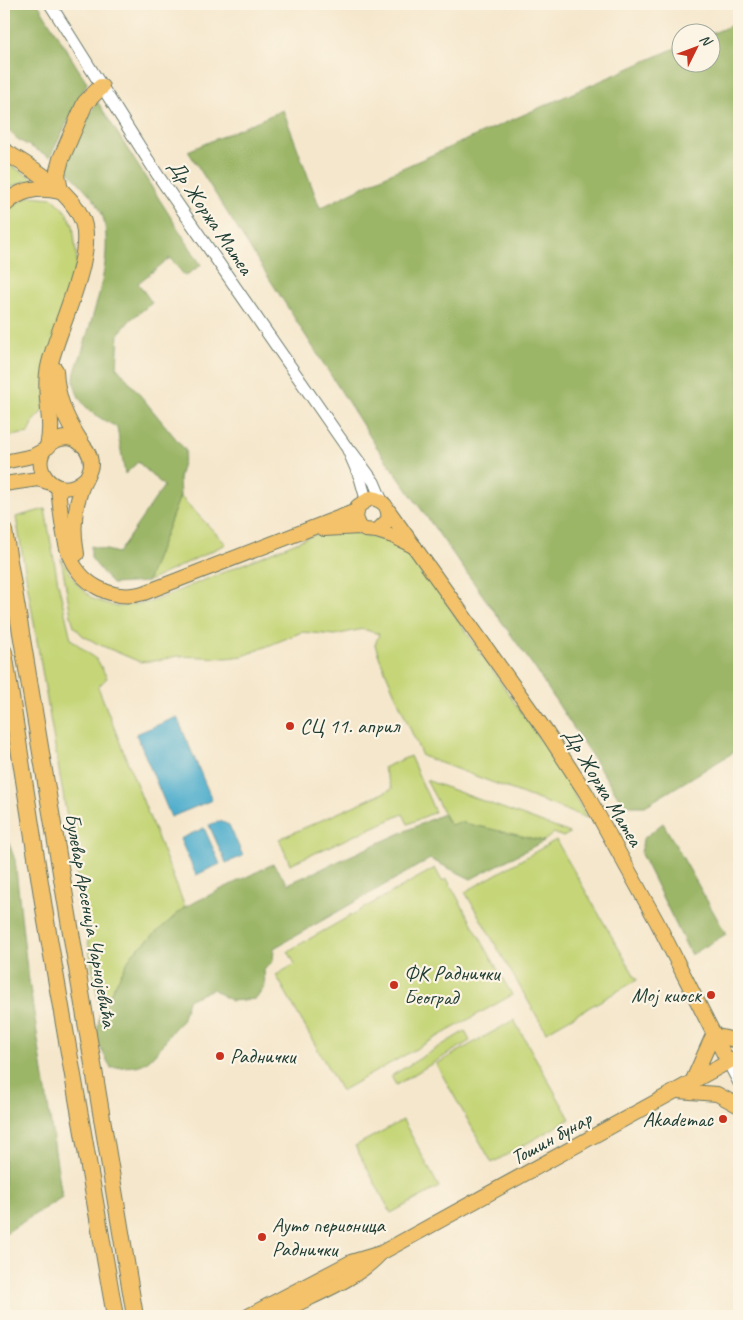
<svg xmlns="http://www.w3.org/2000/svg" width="743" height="1320" font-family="Caveat,sans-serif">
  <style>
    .green { fill: #c5d577; stroke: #728956 }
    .forest { fill: #9cb668; stroke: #5e7a4e }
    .water { fill: #4faecd; stroke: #377680 }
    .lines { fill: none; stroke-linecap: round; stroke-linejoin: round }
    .minor-casing { stroke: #6a7869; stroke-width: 13 }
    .major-casing { stroke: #6a7869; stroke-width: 16 }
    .highway-casing { stroke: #6a7869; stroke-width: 18 }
    .minor { stroke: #fff; stroke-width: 11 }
    .major { stroke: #f3c26a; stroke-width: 14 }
    .highway { stroke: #f3c26a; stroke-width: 16 }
    .poi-dot { fill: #c8321e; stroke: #fcf5e5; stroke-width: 2 }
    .labels { text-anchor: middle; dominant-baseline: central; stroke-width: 4.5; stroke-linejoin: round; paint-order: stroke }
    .street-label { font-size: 21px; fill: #1f3d34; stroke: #fcf5e5 }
    .poi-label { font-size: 21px; fill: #1f3d34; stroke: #fcf5e5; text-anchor: start }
  </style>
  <rect width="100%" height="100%" fill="#fcf5e5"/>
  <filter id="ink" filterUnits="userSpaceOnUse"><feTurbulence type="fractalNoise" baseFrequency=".02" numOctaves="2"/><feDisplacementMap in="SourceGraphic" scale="10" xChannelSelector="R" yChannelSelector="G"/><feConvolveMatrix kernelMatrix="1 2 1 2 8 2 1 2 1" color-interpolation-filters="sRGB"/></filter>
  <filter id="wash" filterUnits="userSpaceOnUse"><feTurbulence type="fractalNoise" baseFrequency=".0096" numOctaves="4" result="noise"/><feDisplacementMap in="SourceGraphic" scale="20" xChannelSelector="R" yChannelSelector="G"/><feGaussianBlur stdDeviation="1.12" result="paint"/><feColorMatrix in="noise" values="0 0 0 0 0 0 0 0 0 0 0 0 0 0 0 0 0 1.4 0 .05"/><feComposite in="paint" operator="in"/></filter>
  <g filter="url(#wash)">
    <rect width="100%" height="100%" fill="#f5e7cc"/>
    <g class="green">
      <path d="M4,162L42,183L27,181L4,189Z"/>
      <path d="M30,196L53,198L66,212L73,225L77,261L42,412L34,420L29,433L4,437V219L11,206Z"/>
      <path d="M180,496L226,544L147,582Z"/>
      <path d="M45,509L58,583L71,639L98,661L107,678L98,687L185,907L132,954L100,1012L16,517Z"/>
      <path d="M344,530L404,545L416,559L558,766L587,818L422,756L380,659L375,645L379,634L363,629L335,635L302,632L243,656L226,658L177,656L160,660L140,662L98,644L82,635L74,626L71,616L61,558L77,584L93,599L117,607L151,602L304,539L323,532Z"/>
      <path d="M410,756L435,812L408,824L403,814L290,864L279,839L392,789L383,768Z"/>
      <path d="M426,780L570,833L563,837L554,833L544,841L450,825Z"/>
      <path d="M556,840L637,980L546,1032L465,892Z"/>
      <path d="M435,868L442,881L447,879L512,995L341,1091L276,975L295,964L288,951Z"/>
      <path d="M514,1020L570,1119L492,1163L436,1064Z"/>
      <path d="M465,1031L470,1041L396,1085L391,1076Z"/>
      <path d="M403,1120L439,1187L391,1213L355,1146Z"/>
    </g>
    <g class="forest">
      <path d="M4,4H38L87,83L50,157L20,141L4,127Z"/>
      <path d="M739,22V749L645,806H631L621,801L534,667L376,446L188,151L283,110L320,208L391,173L680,46V62H710L711,34Z"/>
      <path d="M97,101L201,265L185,276L170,258L138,283L152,303L130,320L119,333L117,367L186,451L179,478L180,496L147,582L112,584L91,558V546L118,553L164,486L138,462L125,474L117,427C97,417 78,407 74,382C73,373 80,359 83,349C94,310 111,267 105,226C101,198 79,187 65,166Z"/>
      <path d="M443,814L450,825L460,822L544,841L471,879L430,859L274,948L273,961L264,970L265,986L256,999L231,1001L213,989L188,1000L182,1021C166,1033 156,1064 135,1066C127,1067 119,1067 111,1068L96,1039L100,1012L132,954L185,907L273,864L288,884Z"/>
      <path d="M663,823L726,934L691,955L641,854L643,839Z"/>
      <path d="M4,830L15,860L26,961L62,1197L4,1234Z"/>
    </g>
    <g class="water">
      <path d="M177,717L212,800L171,817L136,734Z"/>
      <path d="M220,821L229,825L243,856L226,863L209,825Z"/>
      <path d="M204,828L220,864L196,875L180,839Z"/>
    </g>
  </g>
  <g filter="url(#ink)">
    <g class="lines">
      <g class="minor-casing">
        <g id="minor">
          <path d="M50,4L157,174L347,448L360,478L366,499"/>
          <path d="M352,452L374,482L382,501"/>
          <path d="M728,1062L739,1083"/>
        </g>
      </g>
      <g class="major-casing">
        <g id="major">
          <path d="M4,462L33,456L44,450"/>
          <path d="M4,484L38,479L51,483"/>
          <path d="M58,487C60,508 62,531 68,552C79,584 112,602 144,593L356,511"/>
          <path d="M388,510L547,733L586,793L657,922L728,1062"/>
          <path d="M324,529L360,527L365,530L377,531L388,520C390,508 384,500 371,498L358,506L356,518L360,527"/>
          <path d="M377,531L393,536L415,547"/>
          <path d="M77,554C73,533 74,510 81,490C84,481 90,473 91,465C91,454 85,444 75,440C68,437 60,438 53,442C22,460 55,508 86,478"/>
          <path d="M713,1035L739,1041"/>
          <path d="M692,1082L713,1035"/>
          <path d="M677,1091L717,1094L739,1106"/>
          <path d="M248,1316L351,1262L381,1253L739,1056"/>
          <path d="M274,1316C307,1297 355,1282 380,1254"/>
        </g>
      </g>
      <g class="highway-casing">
        <g id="highway">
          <path d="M4,151C30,168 67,187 81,217C98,251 59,325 50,363C42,392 55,420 48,446"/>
          <path d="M60,191L57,174L61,159L85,103L101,87"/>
          <path d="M4,205C20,189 38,186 60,191"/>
          <path d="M55,370C56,398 66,420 81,443"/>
          <path d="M4,531L135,1316"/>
          <path d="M4,652L46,921L115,1316"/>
          <path d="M276,1316L278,1314"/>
        </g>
      </g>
      <use href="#minor" class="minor"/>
      <use href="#major" class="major"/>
      <use href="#highway" class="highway"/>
    </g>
  </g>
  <g class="poi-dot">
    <circle cx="290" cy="726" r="5"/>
    <circle cx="394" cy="985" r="5"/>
    <circle cx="711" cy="995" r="5"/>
    <circle cx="220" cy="1056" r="5"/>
    <circle cx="723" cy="1119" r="5"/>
    <circle cx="262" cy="1237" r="5"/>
  </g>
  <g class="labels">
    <g class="street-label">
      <text transform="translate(211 217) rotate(56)">Др Жоржа Матеа</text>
      <text transform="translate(603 787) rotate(59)">Др Жоржа Матеа</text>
      <text transform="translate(91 920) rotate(80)">Булевар Арсенија Чарнојевића</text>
      <text transform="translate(551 1138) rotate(-29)">Тошин бунар</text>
    </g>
    <g class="poi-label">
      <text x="300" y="726">СЦ 11. април</text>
      <text x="404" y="973">ФК Раднички<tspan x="404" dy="24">Београд</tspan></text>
      <text x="701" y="995" text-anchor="end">Мој киоск</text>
      <text x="230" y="1056">Раднички</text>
      <text x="713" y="1119" text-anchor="end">Akademac</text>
      <text x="272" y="1225">Ауто перионица<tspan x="272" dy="24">Раднички</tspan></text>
    </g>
  </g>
  <rect width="743" height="1320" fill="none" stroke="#fcf5e5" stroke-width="20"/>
  <g transform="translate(696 48) rotate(48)"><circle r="24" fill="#fcf5e5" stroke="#a4ab9e"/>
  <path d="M0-4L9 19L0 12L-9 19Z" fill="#c8321e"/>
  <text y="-8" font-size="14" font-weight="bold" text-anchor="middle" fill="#1f3d34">N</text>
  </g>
</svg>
